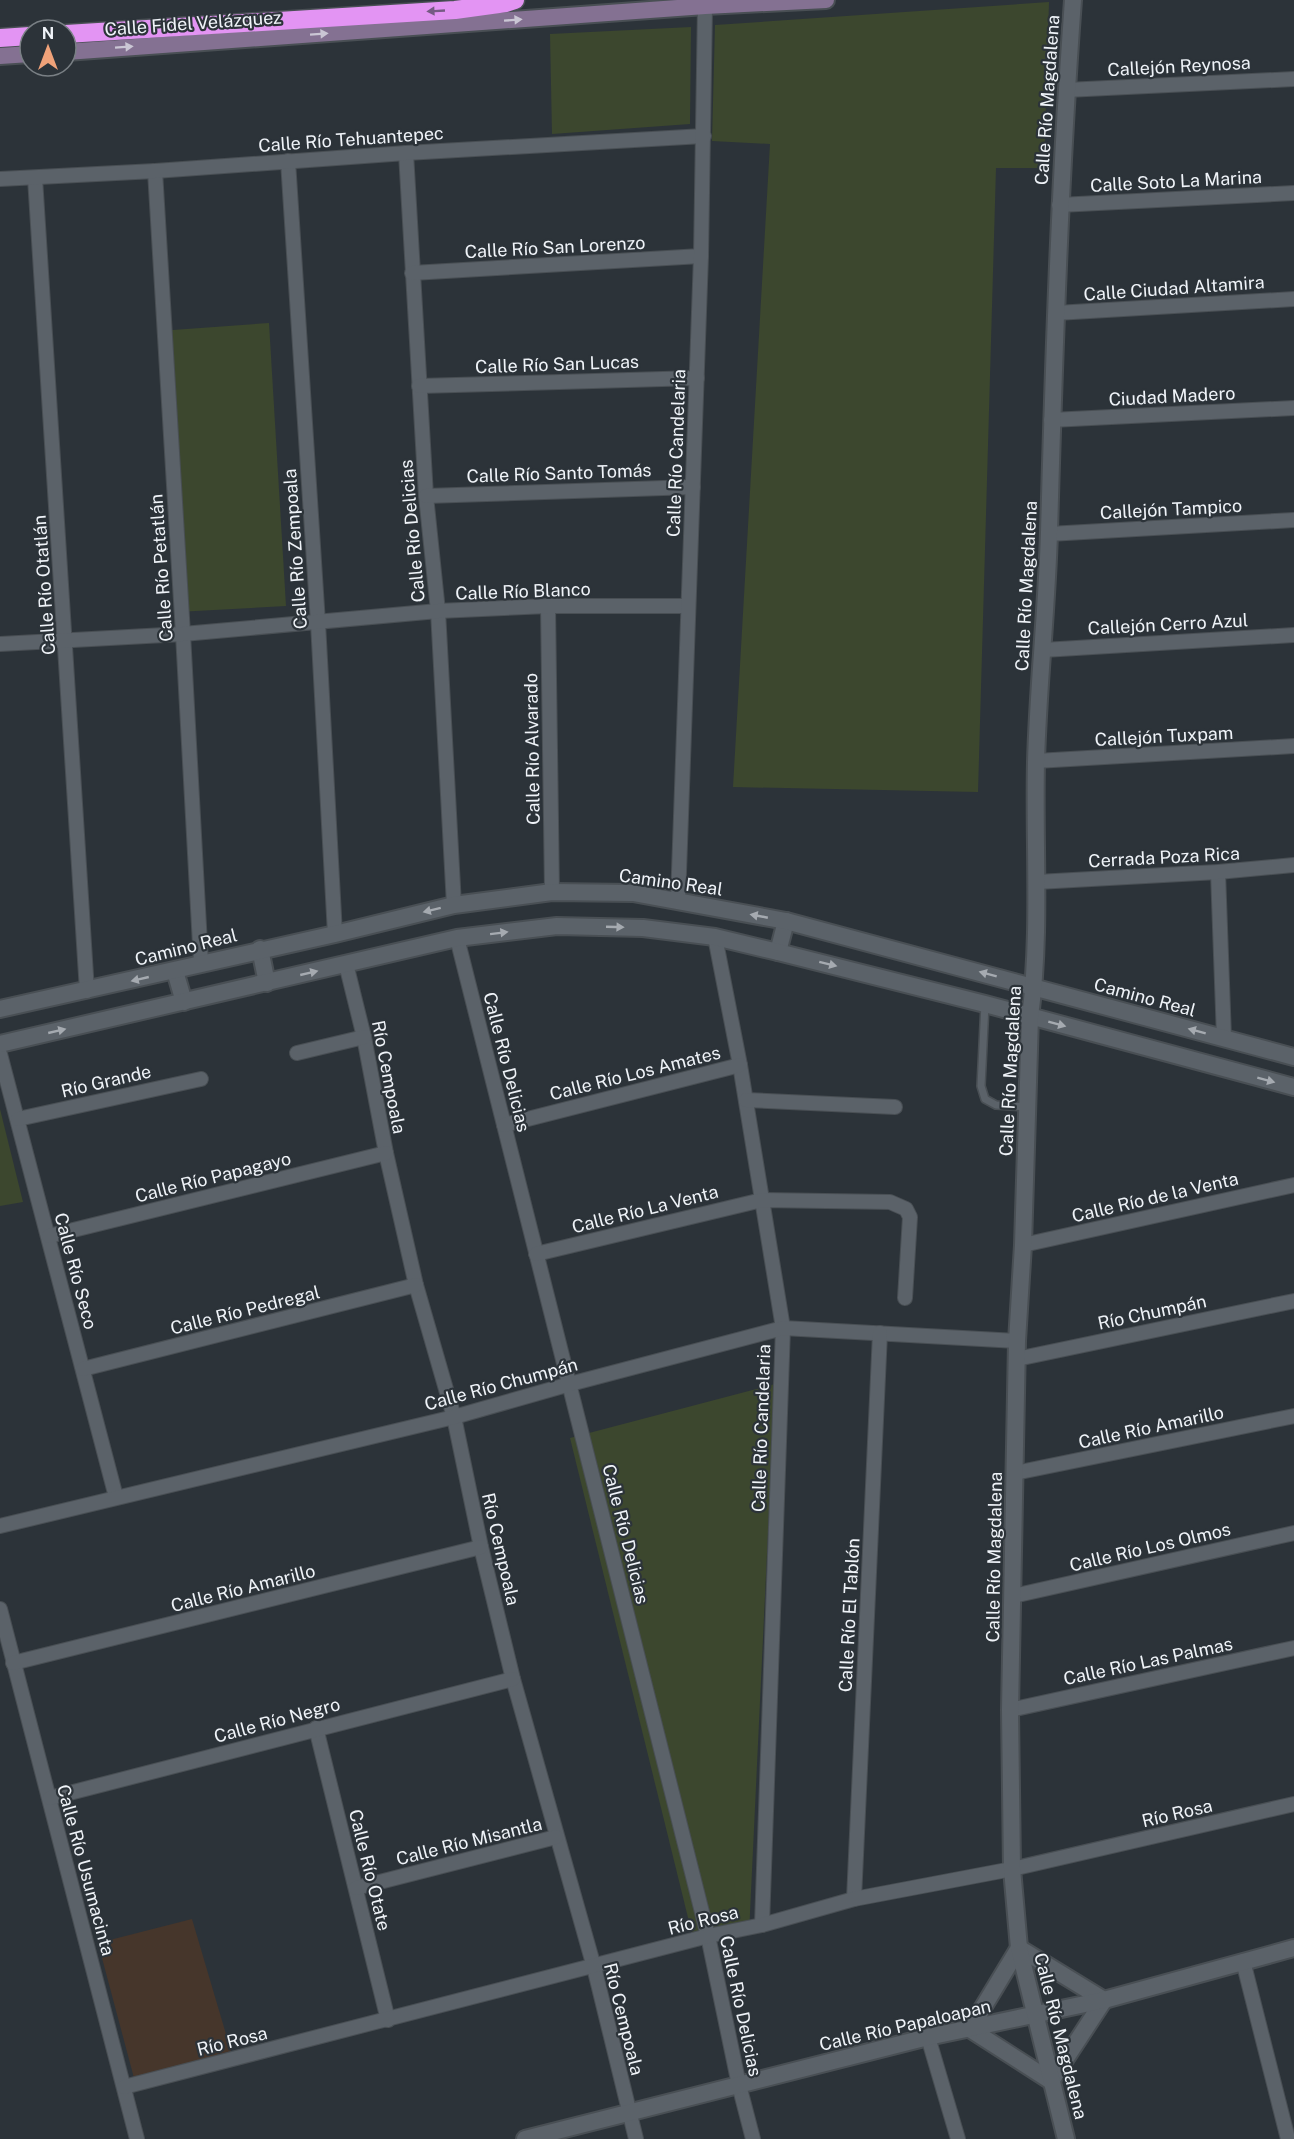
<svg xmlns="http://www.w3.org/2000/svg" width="1294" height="2139" font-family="'Public Sans',sans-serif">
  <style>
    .education { fill: #46362b }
    .green { fill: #3c472e }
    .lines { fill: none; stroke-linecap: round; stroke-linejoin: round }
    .service-casing { stroke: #494f54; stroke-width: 10 }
    .minor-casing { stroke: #494f54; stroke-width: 16 }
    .tertiary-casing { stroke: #494f54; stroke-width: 20 }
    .secondary-casing { stroke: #494f54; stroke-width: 20 }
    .motorway-casing { stroke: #494f54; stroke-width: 21 }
    .service { stroke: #5b6269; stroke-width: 7 }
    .minor { stroke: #5b6269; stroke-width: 14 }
    .tertiary { stroke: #5b6269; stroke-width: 16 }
    .secondary { stroke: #847192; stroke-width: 16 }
    .motorway { stroke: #e394f3; stroke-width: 18 }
    .oneway { fill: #755a83 }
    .oneway2 { fill: #cac6d4 }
    .oneway3 { fill: #a5aab0 }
    .labels { text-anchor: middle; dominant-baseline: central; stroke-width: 4.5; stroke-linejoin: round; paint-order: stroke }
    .street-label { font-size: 18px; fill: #eff3f8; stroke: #2c3339 }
  </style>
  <rect width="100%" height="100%" fill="#2c3339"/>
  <path class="education" d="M192,1919L231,2051L134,2078L98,1943Z"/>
  <g class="green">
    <path d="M1049,2L1044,168H996L978,792L733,787L770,144L712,141L715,25Z"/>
    <path d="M691,27L690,124L552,134L550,34Z"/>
    <path d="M269,323L286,606L177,612L159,331Z"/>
    <path d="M0,1109L23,1202L0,1206Z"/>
    <path d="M775,1384L749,1934L695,1946L570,1438Z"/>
  </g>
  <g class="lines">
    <g class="service-casing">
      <path id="service" d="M985,1004L981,1086L985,1099L996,1105L1027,1107"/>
    </g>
    <g class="minor-casing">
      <g id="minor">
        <path d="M1066,90L1294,79"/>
        <path d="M406,153L426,496L438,611L454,905"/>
        <path d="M288,161L318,623L335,934"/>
        <path d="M155,171L183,634L201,963"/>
        <path d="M35,178L87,991"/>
        <path d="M0,179L155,171L406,153L704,136"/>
        <path d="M1059,205L1294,193"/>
        <path d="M412,273L701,256"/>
        <path d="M1056,313L1294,299"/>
        <path d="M419,386L697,378"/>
        <path d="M1051,420L1294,408"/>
        <path d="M426,496L693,487"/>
        <path d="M1049,534L1294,520"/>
        <path d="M548,606L552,892"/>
        <path d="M0,644L183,634L438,611L548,606H688"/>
        <path d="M1043,650L1294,635"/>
        <path d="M1036,761L1294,746"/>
        <path d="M1218,872L1224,1038"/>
        <path d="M1037,882L1218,872L1294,865"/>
        <path d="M678,900L701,256L705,6"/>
        <path d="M715,937L740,1065L783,1328L762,1925"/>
        <path d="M457,938L708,1936L739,2085L753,2139"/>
        <path d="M346,964L364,1037L386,1153L416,1285L454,1417L481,1547L513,1679L594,1967L636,2139"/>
        <path d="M297,1053L364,1037"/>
        <path d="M0,1054L116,1497"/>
        <path d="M746,1100L895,1107"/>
        <path d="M18,1119L201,1079"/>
        <path d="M504,1125L740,1065"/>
        <path d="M49,1236L386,1153"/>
        <path d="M1023,1245L1294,1185"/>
        <path d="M536,1254L762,1200L890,1202L906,1209L910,1217L905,1298"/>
        <path d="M1017,1359L1294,1301"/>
        <path d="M83,1369L416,1285"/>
        <path d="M1015,1473L1294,1416"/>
        <path d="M0,1526L454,1417L570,1384L783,1328L1017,1341"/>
        <path d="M1013,1596L1294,1533"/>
        <path d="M0,1609L137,2139"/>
        <path d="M13,1663L481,1547"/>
        <path d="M1010,1710L1294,1648"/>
        <path d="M316,1728L388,2020"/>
        <path d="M50,1798L513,1679"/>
        <path d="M356,1888L556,1837"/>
        <path d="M854,1899L880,1333"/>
        <path d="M1243,1961L1288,2139"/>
        <path d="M928,2037L958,2139"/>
        <path d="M124,2087L708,1936L762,1925L854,1899L1012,1869L1294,1804"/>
      </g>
    </g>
    <g class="tertiary-casing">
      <g id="tertiary">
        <path d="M260,949L267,983"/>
        <path d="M778,952L786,921"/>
        <path d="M175,971L184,1002"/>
        <path d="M0,1009L335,934L454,905L552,892L633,893L786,921L1294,1057"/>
        <path d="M0,1044L457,938L557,926L643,928L715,937L778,952L985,1004L1294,1087"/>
        <path d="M1019,1948L1104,2000L1051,2081L970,2029Z"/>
        <path d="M525,2139L928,2037L1104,2000L1294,1948"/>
        <path d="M1066,2139L1019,1948L1012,1869L1010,1710L1017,1341L1023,1245L1030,1017C1041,933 1034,847 1036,762C1038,685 1047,608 1049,532C1054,354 1060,177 1073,0"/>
      </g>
    </g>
    <g class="secondary-casing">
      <g id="secondary">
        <path d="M66,52L705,6L826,0"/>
        <path d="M0,56L30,54"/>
      </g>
    </g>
    <g class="motorway-casing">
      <g id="motorway">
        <path d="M66,34L455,10L506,3L515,0"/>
        <path d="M0,38L30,36"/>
      </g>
    </g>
    <use href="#service" class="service"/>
    <use href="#minor" class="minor"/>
    <use href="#tertiary" class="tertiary"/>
    <use href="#secondary" class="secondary"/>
    <use href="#motorway" class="motorway"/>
  </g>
  <defs><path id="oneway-solid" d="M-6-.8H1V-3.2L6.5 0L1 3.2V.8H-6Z" transform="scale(1.5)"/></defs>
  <use class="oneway" href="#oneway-solid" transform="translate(436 11) rotate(177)"/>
  <g class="oneway2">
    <use href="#oneway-solid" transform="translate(513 20) rotate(-4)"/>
    <use href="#oneway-solid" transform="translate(319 34) rotate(-4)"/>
    <use href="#oneway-solid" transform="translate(124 47) rotate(-4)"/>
  </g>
  <g class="oneway3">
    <use href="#oneway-solid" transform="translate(432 910) rotate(166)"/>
    <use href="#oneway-solid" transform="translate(759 916) rotate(-169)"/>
    <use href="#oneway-solid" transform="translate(615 927) rotate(2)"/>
    <use href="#oneway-solid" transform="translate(499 933) rotate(-7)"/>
    <use href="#oneway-solid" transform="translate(828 964) rotate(14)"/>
    <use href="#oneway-solid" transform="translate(309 973) rotate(-13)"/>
    <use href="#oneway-solid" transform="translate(988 974) rotate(-165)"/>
    <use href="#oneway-solid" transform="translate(140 979) rotate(167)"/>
    <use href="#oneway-solid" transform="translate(1057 1024) rotate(15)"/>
    <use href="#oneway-solid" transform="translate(57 1031) rotate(-13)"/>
    <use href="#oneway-solid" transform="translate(1197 1031) rotate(-165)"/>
    <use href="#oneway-solid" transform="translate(1266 1080) rotate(15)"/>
  </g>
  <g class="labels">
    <g class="street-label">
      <text transform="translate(193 23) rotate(-4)">Calle Fidel Velázquez</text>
      <text transform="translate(1179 66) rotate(-3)">Callejón Reynosa</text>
      <text transform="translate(1047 100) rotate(-86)">Calle Río Magdalena</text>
      <text transform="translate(351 139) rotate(-4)">Calle Río Tehuantepec</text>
      <text transform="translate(1176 181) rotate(-3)">Calle Soto La Marina</text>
      <text transform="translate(555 247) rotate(-3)">Calle Río San Lorenzo</text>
      <text transform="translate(1174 288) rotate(-4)">Calle Ciudad Altamira</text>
      <text transform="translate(557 364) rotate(-2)">Calle Río San Lucas</text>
      <text transform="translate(1172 396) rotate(-3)">Ciudad Madero</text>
      <text transform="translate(676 453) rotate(-88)">Calle Río Candelaria</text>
      <text transform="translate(559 473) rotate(-2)">Calle Río Santo Tomás</text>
      <text transform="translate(1171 509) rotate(-3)">Callejón Tampico</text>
      <text transform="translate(412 531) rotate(-95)">Calle Río Delicias</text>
      <text transform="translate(295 549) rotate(-94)">Calle Río Zempoala</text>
      <text transform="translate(161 568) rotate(-94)">Calle Río Petatlán</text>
      <text transform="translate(44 585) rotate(-94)">Calle Río Otatlán</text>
      <text transform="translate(1026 586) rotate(-87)">Calle Río Magdalena</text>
      <text transform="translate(523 591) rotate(-2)">Calle Río Blanco</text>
      <text transform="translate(1168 624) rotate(-3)">Callejón Cerro Azul</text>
      <text transform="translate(1164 736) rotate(-3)">Callejón Tuxpam</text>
      <text transform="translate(532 749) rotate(-91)">Calle Río Alvarado</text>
      <text transform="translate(1164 857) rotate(-3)">Cerrada Poza Rica</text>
      <text transform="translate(671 882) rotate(8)">Camino Real</text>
      <text transform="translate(186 947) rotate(-14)">Camino Real</text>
      <text transform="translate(1145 997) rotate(15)">Camino Real</text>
      <text transform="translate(507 1062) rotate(76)">Calle Río Delicias</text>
      <text transform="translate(1010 1071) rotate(-87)">Calle Río Magdalena</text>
      <text transform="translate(635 1073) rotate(-14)">Calle Río Los Amates</text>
      <text transform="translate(389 1077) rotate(79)">Río Cempoala</text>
      <text transform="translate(106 1081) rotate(-13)">Río Grande</text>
      <text transform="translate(213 1177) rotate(-14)">Calle Río Papagayo</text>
      <text transform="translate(1155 1197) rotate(-13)">Calle Río de la Venta</text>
      <text transform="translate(645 1209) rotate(-14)">Calle Río La Venta</text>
      <text transform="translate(76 1271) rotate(75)">Calle Río Seco</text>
      <text transform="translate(245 1310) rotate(-14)">Calle Río Pedregal</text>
      <text transform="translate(1152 1312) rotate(-12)">Río Chumpán</text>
      <text transform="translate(501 1384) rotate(-15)">Calle Río Chumpán</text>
      <text transform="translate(1151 1427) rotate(-12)">Calle Río Amarillo</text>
      <text transform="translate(761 1428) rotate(-88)">Calle Río Candelaria</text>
      <text transform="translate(626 1534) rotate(76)">Calle Río Delicias</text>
      <text transform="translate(1150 1547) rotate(-13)">Calle Río Los Olmos</text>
      <text transform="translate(501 1549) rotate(77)">Río Cempoala</text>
      <text transform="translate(994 1557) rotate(-89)">Calle Río Magdalena</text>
      <text transform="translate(243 1588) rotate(-14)">Calle Río Amarillo</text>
      <text transform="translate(849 1615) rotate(-87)">Calle Río El Tablón</text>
      <text transform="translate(1148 1661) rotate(-12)">Calle Río Las Palmas</text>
      <text transform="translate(277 1720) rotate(-15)">Calle Río Negro</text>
      <text transform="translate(1177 1813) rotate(-13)">Río Rosa</text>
      <text transform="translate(469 1841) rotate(-14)">Calle Río Misantla</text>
      <text transform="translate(86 1870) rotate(75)">Calle Río Usumacinta</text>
      <text transform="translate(370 1870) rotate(76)">Calle Río Otate</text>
      <text transform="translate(703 1920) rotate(-14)">Río Rosa</text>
      <text transform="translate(741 2006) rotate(78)">Calle Río Delicias</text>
      <text transform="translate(624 2019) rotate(76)">Río Cempoala</text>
      <text transform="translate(905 2025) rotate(-13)">Calle Río Papaloapan</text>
      <text transform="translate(1061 2036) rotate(76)">Calle Río Magdalena</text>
      <text transform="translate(232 2041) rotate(-14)">Río Rosa</text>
    </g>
  </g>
  <g transform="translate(48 48)"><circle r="28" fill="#2c3339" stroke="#7a8085" stroke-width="1.5"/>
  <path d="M0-4.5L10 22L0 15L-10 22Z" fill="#f0a279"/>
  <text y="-9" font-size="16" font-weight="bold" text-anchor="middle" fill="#eff3f8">N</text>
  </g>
</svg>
